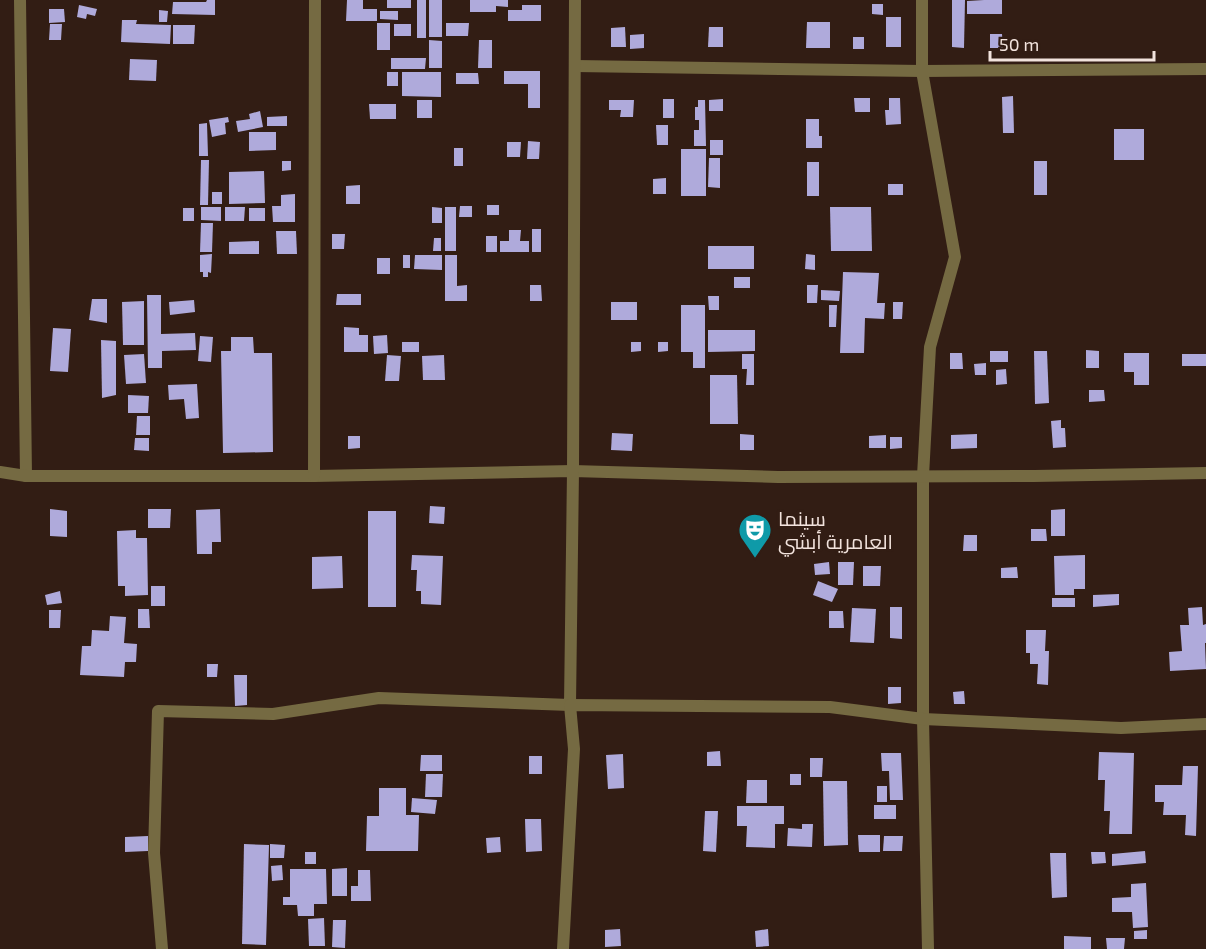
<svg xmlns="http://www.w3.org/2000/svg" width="1206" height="949" font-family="'Exo 2',Cairo,sans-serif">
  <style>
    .building { fill: #afaadb }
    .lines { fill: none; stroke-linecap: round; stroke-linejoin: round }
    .street { stroke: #756a42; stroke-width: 12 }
    .labels { text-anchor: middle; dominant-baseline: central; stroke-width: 6; stroke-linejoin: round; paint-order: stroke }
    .poi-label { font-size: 20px; fill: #f2e3dd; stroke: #321d14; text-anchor: start }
  </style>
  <rect width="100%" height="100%" fill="#321d14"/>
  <g class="building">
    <path d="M207,0H215V15L172,14L173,2H206Z"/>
    <path d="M347,0H363V9H377V21H346Z"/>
    <rect x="387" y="0" width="24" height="8"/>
    <rect x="417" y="0" width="9" height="38"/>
    <rect x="429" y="0" width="13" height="37"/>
    <path d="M470,0H508V7L496,6V12H470Z"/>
    <path d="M952,0H965L964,48L952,47Z"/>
    <path d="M984,0H1002V14H967V1Z"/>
    <path d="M872,4H883V15L872,14Z"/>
    <path d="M79,5L97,9L95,16L87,14L86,19L77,17Z"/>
    <path d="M522,5H541V21H508V10H522Z"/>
    <path d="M49,9H64L65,22L49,23Z"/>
    <path d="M159,10L168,11L167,22H159Z"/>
    <path d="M380,11H398V20L380,19Z"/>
    <rect x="886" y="17" width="15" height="30"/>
    <path d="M122,20H137L136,24L171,25L170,44L121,42Z"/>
    <path d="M807,22H830V48H806Z"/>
    <rect x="377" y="23" width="13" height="27"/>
    <path d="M446,23H469L468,36H446Z"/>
    <path d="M50,24H62L61,40H49Z"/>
    <rect x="394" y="24" width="17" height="12"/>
    <path d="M173,25H195L194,44H173Z"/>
    <path d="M625,27L626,47H611V28Z"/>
    <path d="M709,27H723V47H708Z"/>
    <path d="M644,34V48L630,49V35Z"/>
    <path d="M990,34H1002L1003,48H990Z"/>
    <rect x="853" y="37" width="11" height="12"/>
    <path d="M429,40L442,41V68H429Z"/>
    <path d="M479,40H492V68H478Z"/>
    <path d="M391,58H426L425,69H391Z"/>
    <path d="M130,59L157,60L156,81L129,80Z"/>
    <path d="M504,71H540V108H528V84H504Z"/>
    <rect x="387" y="72" width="11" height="14"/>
    <path d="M402,72H441V97L402,96Z"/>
    <path d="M456,73H478L479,84H456Z"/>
    <path d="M1013,96L1014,133H1003L1002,97Z"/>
    <path d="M854,98H870V112H855Z"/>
    <path d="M889,98H900L901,124L886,125L885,110H889Z"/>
    <rect x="663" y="99" width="11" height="19"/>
    <path d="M723,99V111H709V100Z"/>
    <rect x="417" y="100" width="15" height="18"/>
    <path d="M609,100H634L633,117H620L621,110H609Z"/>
    <path d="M698,100H705L706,146H694V130H699V120H695V107H698Z"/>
    <path d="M369,104H396V119H370Z"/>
    <path d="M260,111L263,127L238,132L236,121L250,119L249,114Z"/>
    <path d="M287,116V126H267V117Z"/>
    <path d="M228,117L229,122L225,123L226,134L212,137L209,120Z"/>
    <path d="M806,119H819V136H822V148H806Z"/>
    <path d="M207,123L208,156H199V124Z"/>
    <path d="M656,125H668V145H657Z"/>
    <rect x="1114" y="129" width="30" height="31"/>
    <path d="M249,132H276V150L249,151Z"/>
    <rect x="710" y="140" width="13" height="15"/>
    <path d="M528,141L540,142L539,159H527Z"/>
    <path d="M507,142H521L520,157H507Z"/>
    <rect x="454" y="148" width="9" height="18"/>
    <rect x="681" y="149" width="25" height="47"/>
    <path d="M709,158H720V188L708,187Z"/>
    <path d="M201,160H209L208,205H200Z"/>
    <path d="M282,161H291V170L282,171Z"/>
    <rect x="1034" y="161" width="13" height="34"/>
    <rect x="807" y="162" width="12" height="34"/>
    <path d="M264,171L265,203L229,204V172Z"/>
    <path d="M666,178V194H653V179Z"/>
    <rect x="888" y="184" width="15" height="11"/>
    <path d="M360,185V204H346V186Z"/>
    <rect x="212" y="192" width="10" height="12"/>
    <path d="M295,194V222H273L272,206H281V195Z"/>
    <rect x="487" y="205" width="12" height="10"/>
    <path d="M460,206H472V217H459Z"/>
    <path d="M201,207H221V221L201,220Z"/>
    <path d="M225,207H245L244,221H225Z"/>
    <path d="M432,207L442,208V223H432Z"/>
    <rect x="445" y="207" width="11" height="44"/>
    <path d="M830,207H871L872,251H831Z"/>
    <rect x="183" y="208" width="11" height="13"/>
    <rect x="249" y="208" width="16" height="13"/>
    <path d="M201,223H213L212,252H200Z"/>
    <rect x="532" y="229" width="9" height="23"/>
    <path d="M509,230H521L520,241H529V252H500V241H509Z"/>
    <path d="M276,231H296L297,254H277Z"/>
    <path d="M332,234H345L344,249H332Z"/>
    <rect x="486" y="236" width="11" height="16"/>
    <path d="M434,238H441V251H433Z"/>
    <path d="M259,241V254H229V242Z"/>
    <rect x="708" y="246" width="46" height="23"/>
    <path d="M212,254L211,273L208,272V277H203V272H200V255Z"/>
    <path d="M806,254L815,255V270L805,269Z"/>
    <rect x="403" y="255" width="7" height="13"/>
    <path d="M415,255H442V270L414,269Z"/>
    <path d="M445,255H457V286L467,285V301H445Z"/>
    <rect x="377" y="258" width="13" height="16"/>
    <path d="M843,272L879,273L877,303H885L884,319L865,318L864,353H840Z"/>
    <rect x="734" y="277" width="16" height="11"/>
    <path d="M530,285H541L542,301H530Z"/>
    <path d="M807,285H818L817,303H807Z"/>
    <path d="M821,290L840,291L839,301L821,300Z"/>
    <path d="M337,294H361V305H336Z"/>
    <path d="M147,295H161V334L195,333L196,350L162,351V368H148Z"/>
    <path d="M708,296H719V310H709Z"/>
    <path d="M92,299H107V323L89,320Z"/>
    <path d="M194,300L195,312L170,315L169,302Z"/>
    <path d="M144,301V345H123L122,302Z"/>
    <rect x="611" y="302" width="26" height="18"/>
    <path d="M893,302H903L902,319H893Z"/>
    <path d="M681,305H705V368H693V352H681Z"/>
    <path d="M829,305H837L836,327H829Z"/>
    <path d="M344,327L359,328V335H368V352H344Z"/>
    <path d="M53,328L71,329L68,372L50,371Z"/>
    <path d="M708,330H755V351L708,352Z"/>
    <path d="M387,335L388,353L374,354L373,336Z"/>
    <path d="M200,336L213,337L211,362L198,361Z"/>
    <path d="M231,337H253L254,353H272L273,452L223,453L221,351H231Z"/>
    <path d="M101,340L116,341V395L102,398Z"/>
    <rect x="402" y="342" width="17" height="10"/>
    <path d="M631,342H641V351L631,352Z"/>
    <path d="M658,342H668V351L658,352Z"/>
    <path d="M1086,350L1099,351V368H1086Z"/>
    <rect x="990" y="351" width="18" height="11"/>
    <path d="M1034,351H1047L1049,403L1035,404Z"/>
    <path d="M950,353H962L963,369H950Z"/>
    <path d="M1124,353H1149V385H1134V372H1124Z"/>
    <path d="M144,354L146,383L126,384L124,355Z"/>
    <path d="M742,354H754V385H746L747,369H742Z"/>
    <rect x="1182" y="354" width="24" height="12"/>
    <path d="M387,355L401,356L399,381H385Z"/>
    <path d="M444,355L445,380H423L422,356Z"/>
    <path d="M986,363V375H975L974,364Z"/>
    <path d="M1006,369L1007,384L996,385V370Z"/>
    <path d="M710,375H737L738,424H710Z"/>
    <path d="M197,384L199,418L186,419L184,399L169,400L168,385Z"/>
    <path d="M1089,390H1104L1105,401L1089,402Z"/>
    <path d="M128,395L149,396L148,413H128Z"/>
    <path d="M137,416H150V435H136Z"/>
    <path d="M1061,420V428H1065L1066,447L1053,448L1051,421Z"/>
    <path d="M612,433L633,434L632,451L611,450Z"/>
    <path d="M740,434L754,435V450H740Z"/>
    <path d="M977,434V448L951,449V435Z"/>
    <path d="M886,435V448H869V436Z"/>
    <path d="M348,436H360V448L348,449Z"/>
    <path d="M890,437H902V448L890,449Z"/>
    <path d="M135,438H149V451L134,450Z"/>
    <path d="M430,506L445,507L444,524L429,523Z"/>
    <path d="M50,509L67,511V537L50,536Z"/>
    <path d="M148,509H171L170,528H148Z"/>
    <path d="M220,509L221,542H212V554H197L196,510Z"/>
    <path d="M1065,509V536H1051V510Z"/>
    <rect x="368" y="511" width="28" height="96"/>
    <path d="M1031,529H1046L1047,541H1031Z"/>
    <path d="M136,530V538H147L148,595L125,596V586H118L117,531Z"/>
    <path d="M964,535H977V551H963Z"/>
    <path d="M412,555L443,556L441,605L421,604V591H416L417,570H411Z"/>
    <path d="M1085,555V589H1074V595H1055L1054,556Z"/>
    <path d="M342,556L343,588L312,589V557Z"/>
    <path d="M829,562L830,574L815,575L814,564Z"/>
    <path d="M838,562H854L853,585H838Z"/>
    <path d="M863,566H881L880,586H863Z"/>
    <path d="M1017,567L1018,578H1001V568Z"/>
    <path d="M818,581L838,589L832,602L813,595Z"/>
    <rect x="151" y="586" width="14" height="20"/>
    <path d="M60,591L62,603L47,605L45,595Z"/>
    <path d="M1119,594V605L1093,607V595Z"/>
    <rect x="1052" y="598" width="23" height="9"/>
    <path d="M890,607H902V639L890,638Z"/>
    <path d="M1202,607L1203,625L1206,624V643H1205L1206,669L1170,671L1169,652L1182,651L1180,625H1189L1188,608Z"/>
    <path d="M852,608L876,609L874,643L850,642Z"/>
    <path d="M138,609H149L150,628H138Z"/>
    <path d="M49,610H61L60,628H49Z"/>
    <path d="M829,611H843L844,628H829Z"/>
    <path d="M110,616L126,617L124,643L137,644L136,662H125L124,677L80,675L82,646H91L92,630L109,631Z"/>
    <path d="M1026,630H1046L1045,651H1049L1048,685L1037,684L1038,664H1030V653H1026Z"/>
    <path d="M207,664H218L217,677H207Z"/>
    <path d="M234,675H247V705L235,706Z"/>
    <path d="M888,687H901V703L888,704Z"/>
    <path d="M964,691L965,704H954L953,692Z"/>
    <path d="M720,751L721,766H707V752Z"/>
    <path d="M1099,752L1134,753L1132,834H1109L1110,811H1104L1105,780H1098Z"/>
    <path d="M881,753H901L903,800H890L889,771H882Z"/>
    <path d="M623,754L624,788L608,789L606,755Z"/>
    <path d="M421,755H442V771H420Z"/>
    <rect x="529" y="756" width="13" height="18"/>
    <path d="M810,758H823L822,777H810Z"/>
    <path d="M1183,766H1198L1196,836L1185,835L1186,815H1163L1164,802H1155V785H1182Z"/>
    <path d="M426,774H443L442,797H425Z"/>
    <rect x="790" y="774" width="11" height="11"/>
    <path d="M747,780H767V803H746Z"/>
    <path d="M823,781H847L848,845L824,846Z"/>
    <rect x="877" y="786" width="10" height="16"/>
    <path d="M379,788H406V815H419L418,851H366L367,816H379Z"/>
    <path d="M412,798L437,800L435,814L411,812Z"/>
    <rect x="874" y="805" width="22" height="14"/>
    <path d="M737,806H784V824H775V848L746,847L747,826H737Z"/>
    <path d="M705,811H718L716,852L703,851Z"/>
    <path d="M525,819H541L542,851L526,852Z"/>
    <path d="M802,824H813L812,847L787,846L788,828L802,829Z"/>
    <path d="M858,835H880V852H859Z"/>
    <path d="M148,836V851L125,852V837Z"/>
    <path d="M884,836H903L902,851H883Z"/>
    <path d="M500,837L501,852L487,853L486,838Z"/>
    <path d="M244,844L269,845L266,945L242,944Z"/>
    <path d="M270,844L285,845L284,858H270Z"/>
    <path d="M1145,851L1146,863L1112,866V854Z"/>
    <rect x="305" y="852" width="11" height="12"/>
    <path d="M1091,852H1105L1106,863L1092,864Z"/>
    <path d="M1050,853H1066L1067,897L1052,898Z"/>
    <path d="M282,865L283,880L272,881L271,866Z"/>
    <path d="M347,868V896H332V869Z"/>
    <path d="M290,869H326L327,904H314V916H298L297,905H283V897H290Z"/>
    <path d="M358,870H370L371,901H351V886H358Z"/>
    <path d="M1146,883L1148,927L1133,928L1132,912H1112V898L1131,897V884Z"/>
    <path d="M324,918L325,946H309L308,919Z"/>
    <path d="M333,920H346L345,948L332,947Z"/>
    <path d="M620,929L621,946L605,947V930Z"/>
    <path d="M768,929L769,946L756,947L755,931Z"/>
    <path d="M1147,930V939H1134V931Z"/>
    <path d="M1064,936L1091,937V949H1064Z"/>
    <path d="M1106,938H1125L1124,949H1107Z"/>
  </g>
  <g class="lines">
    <g class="street">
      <path d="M20,0L26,476"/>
      <path d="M922,0V71L955,257L930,347L923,476V719L928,949"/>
      <path d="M575,66L922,71L1206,69"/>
      <path d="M0,472L26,476H314L573,471L778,477L1034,476L1206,473"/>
      <path d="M314,476L315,0"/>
      <path d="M162,949L154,853L158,711L273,714L379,698L570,705L573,471L575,0"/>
      <path d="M563,949L574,749L570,705L830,707L923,719L1121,728L1206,724"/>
    </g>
  </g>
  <defs>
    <g id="theatre-pin" transform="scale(1.725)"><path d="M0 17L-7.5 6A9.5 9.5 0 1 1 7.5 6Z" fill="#0f9aa8" stroke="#321d14"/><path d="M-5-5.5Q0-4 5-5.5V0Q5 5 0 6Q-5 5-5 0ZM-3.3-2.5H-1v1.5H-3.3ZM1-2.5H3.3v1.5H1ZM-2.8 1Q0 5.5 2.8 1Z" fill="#fff"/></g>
  </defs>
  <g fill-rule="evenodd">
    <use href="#theatre-pin" x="755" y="530"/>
  </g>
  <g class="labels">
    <g class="poi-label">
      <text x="778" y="518">سينما<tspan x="778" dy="23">العامرية أبشي</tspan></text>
    </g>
  </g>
  <path d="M990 51v9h164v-9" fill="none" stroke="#f2e3dd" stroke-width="3"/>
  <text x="999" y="51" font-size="18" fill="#f2e3dd" stroke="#321d14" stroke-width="4.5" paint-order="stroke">50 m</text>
</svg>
